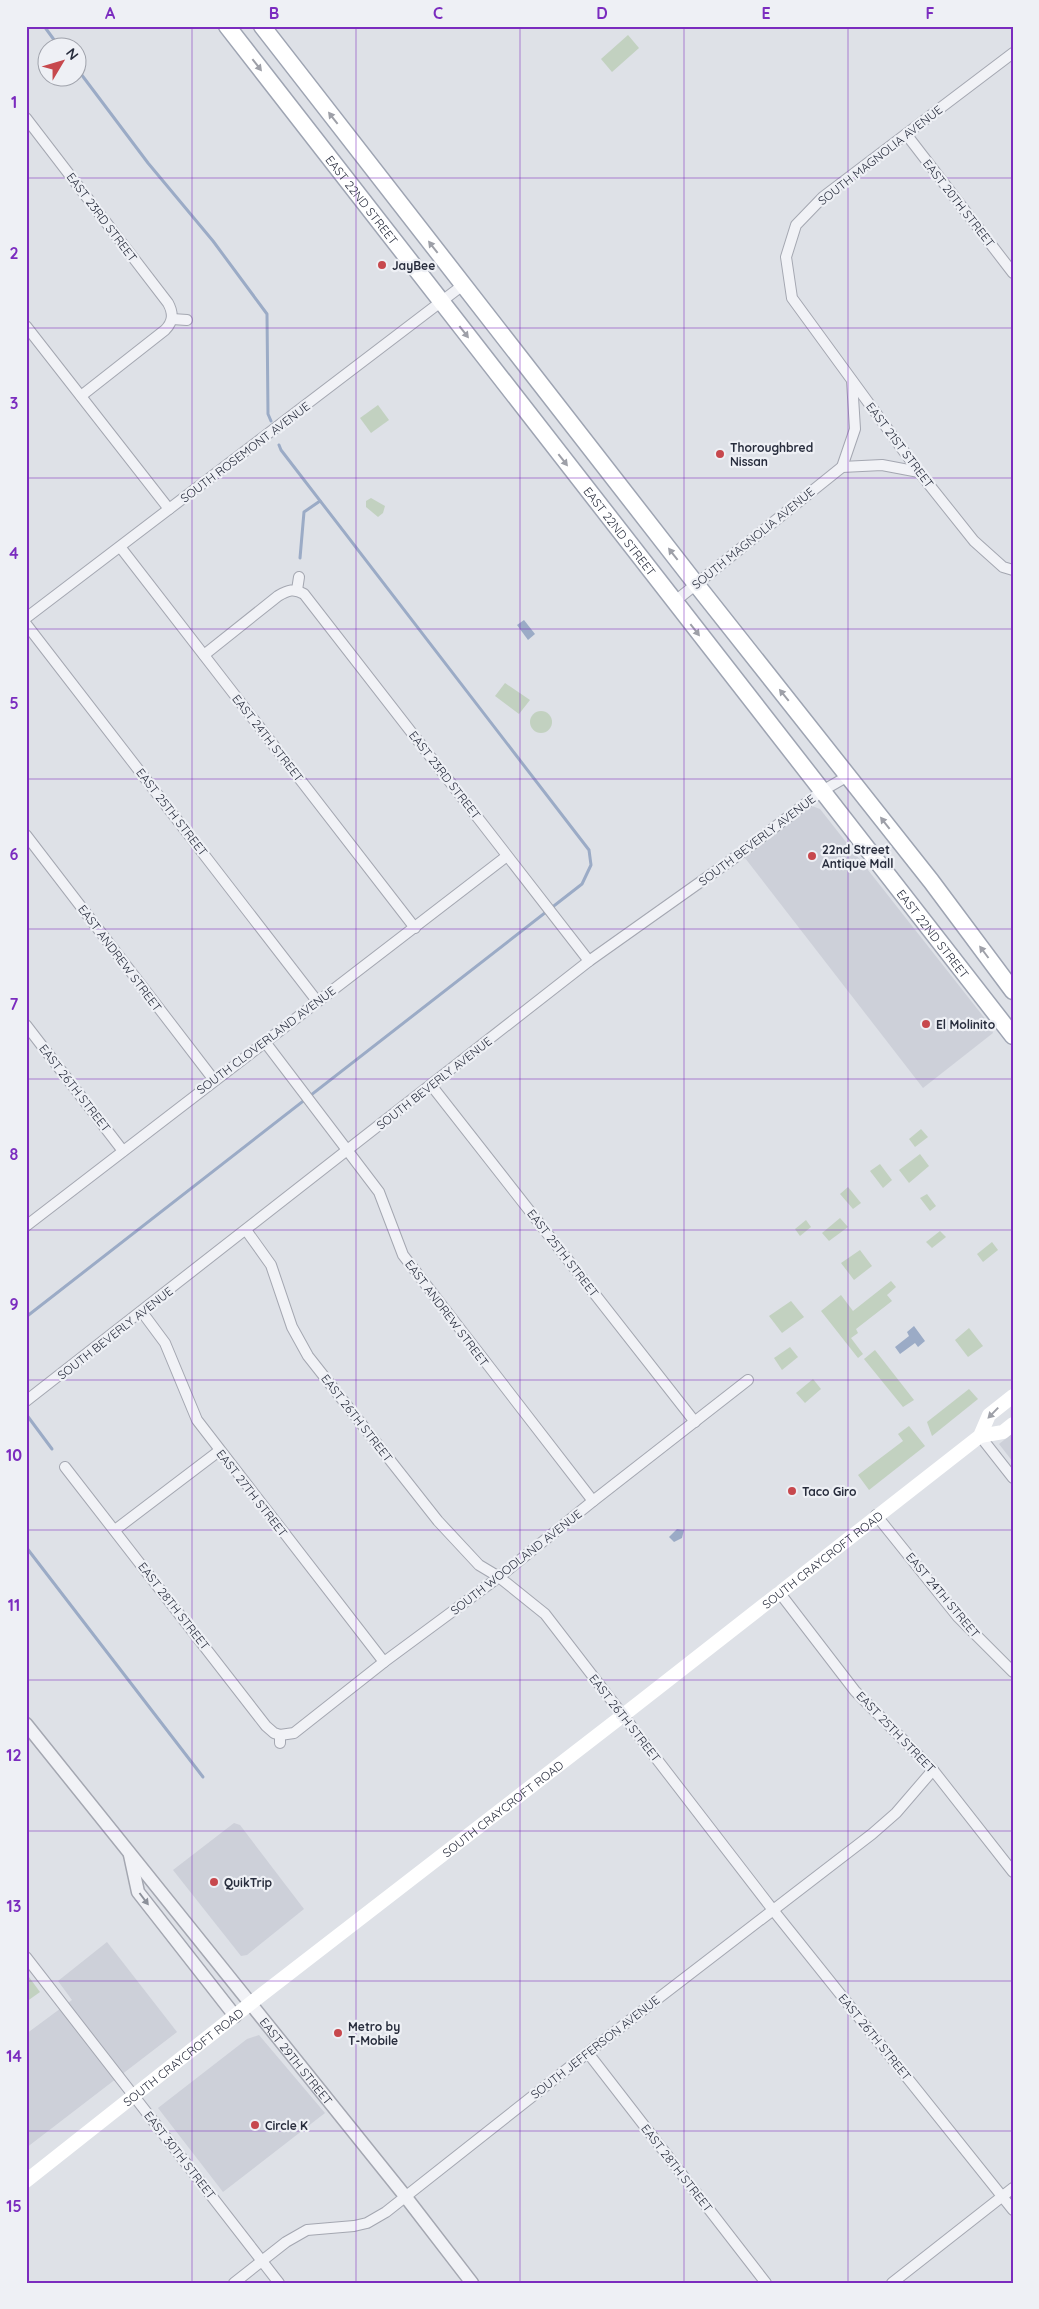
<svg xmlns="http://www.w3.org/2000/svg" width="1039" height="2309" font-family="Quicksand,sans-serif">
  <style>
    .built { fill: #cdd0d9 }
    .green { fill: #c2d1c0 }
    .water { fill: #9babc6 }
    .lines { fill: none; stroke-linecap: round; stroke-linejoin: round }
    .stream { stroke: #9babc6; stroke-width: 3 }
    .minor-casing { stroke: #a4a7b1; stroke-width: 12 }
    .tertiary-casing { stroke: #a4a7b1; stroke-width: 15 }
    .primary-casing { stroke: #9ea4b2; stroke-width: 19 }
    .minor { stroke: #f1f2f6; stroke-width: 10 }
    .tertiary { stroke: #f1f2f6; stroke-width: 12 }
    .secondary { stroke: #fff; stroke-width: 14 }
    .primary { stroke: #fff; stroke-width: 16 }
    .oneway { fill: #9ea0a8 }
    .oneway2 { fill: #8c909a }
    .grid { fill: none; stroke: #7b2cbf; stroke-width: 1; stroke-opacity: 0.55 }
    .poi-dot { fill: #c7484d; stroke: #eef0f5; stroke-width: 2 }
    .labels { text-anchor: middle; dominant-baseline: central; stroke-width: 4.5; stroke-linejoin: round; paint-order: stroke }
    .street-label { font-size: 12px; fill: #282d3d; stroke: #eef0f5 }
    .poi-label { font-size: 12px; font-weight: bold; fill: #282d3d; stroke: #eef0f5; text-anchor: start }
    .neatline { fill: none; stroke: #7b2cbf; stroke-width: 2 }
    .grid-label { font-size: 16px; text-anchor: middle; font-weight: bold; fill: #7b2cbf }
  </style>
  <rect width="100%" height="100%" fill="#dee1e7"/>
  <g class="built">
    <path d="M812,806L820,809L990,1025L993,1033L923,1088L745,858Z"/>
    <path d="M1013,1433V1462L999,1444Z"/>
    <path d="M234,1823L240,1825L304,1909L247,1955L241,1956L173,1870Z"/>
    <path d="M107,1942L177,2032L26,2148V2034L72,2000L58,1981Z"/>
    <path d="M259,2035L325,2113L223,2192L158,2108L247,2039Z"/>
  </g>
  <g class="green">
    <path d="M628,35L639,48L612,72L601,59Z"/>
    <path d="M378,405L389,420L371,433L360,418Z"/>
    <path d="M371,498L385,506L383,513L378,517L366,507V501Z"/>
    <path d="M505,683L530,700L519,714L495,696Z"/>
    <circle cx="541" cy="722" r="11"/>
    <path d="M921,1129L928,1137L915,1147L909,1139Z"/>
    <path d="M920,1154L929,1166L909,1183L899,1170Z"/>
    <path d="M880,1164L892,1180L883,1188L870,1171Z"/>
    <path d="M848,1187L861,1203L853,1209L840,1194Z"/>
    <path d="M927,1194L936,1206L930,1211L920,1198Z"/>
    <path d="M840,1218L848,1227L829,1241L822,1233Z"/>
    <path d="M806,1220L811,1227L800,1236L795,1229Z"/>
    <path d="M940,1231L946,1237L932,1248L926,1242Z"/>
    <path d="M992,1242L998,1250L983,1262L977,1254Z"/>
    <path d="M860,1250L872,1266L854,1280L841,1263Z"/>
    <path d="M891,1281L896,1287L887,1295L892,1301L856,1329L858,1333L851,1338L863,1354L858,1358L821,1311L841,1295L853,1311Z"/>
    <path d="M791,1301L804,1317L782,1333L769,1316Z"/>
    <path d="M969,1328L983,1346L968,1357L955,1340Z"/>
    <path d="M790,1347L798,1357L782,1370L774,1358Z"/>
    <path d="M875,1350L914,1400L903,1407L864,1359Z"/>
    <path d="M813,1379L821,1389L805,1403L796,1393Z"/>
    <path d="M969,1389L978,1399L932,1436L927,1422Z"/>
    <path d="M909,1426L925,1446L869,1490L858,1475L903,1441L898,1434Z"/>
    <path d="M26,1973L40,1992L26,2002Z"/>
  </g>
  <g class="water">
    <path d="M524,620L535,634L528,640L517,625Z"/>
    <path d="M914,1326L925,1341L918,1347L915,1343L900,1354L895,1347L909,1336L907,1332Z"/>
    <path d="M677,1529L684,1530L682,1538L674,1542L669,1537Z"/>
  </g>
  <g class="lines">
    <g class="stream">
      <path d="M44,26L60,48"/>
      <path d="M78,70L148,163L213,241L267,314L268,414L271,421"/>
      <path d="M300,558L304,512L320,501"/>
      <path d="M26,1317L582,884L591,865L589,850L281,450L279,445"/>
      <path d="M26,1414L52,1449"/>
      <path d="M26,1547L203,1777"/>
    </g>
    <g class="minor-casing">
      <g id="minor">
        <path d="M1013,53L823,197L796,225L786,257L792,298L919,472L974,541L1003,567L1013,570"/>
        <path d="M26,118L168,303C174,314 173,322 165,330L81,396"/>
        <path d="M906,134L1013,273"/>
        <path d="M172,319L187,320"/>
        <path d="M26,326L169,509"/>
        <path d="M842,467L855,429L852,381"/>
        <path d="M121,548L415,928"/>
        <path d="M297,590L299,577"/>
        <path d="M674,602L842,467L882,465L919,472"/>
        <path d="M26,618L463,285"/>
        <path d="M26,624L317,1001"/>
        <path d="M204,655L278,596C288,590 294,588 304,594L589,961"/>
        <path d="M26,835L214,1080"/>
        <path d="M26,1025L123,1151"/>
        <path d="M265,1042L379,1192L403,1255L593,1501"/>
        <path d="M431,1085L695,1422"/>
        <path d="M26,1226L507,856"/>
        <path d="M246,1230L271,1265L292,1327L308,1356L438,1521L479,1565L499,1577L545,1614L773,1910L1013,2210"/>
        <path d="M142,1312L165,1343L197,1420L384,1662"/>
        <path d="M26,1401L589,961L737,856L822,791L848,776"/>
        <path d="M980,1436L1013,1478"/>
        <path d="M65,1467L266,1726L274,1733L280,1735V1743"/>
        <path d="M876,1515L958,1617L1013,1672"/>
        <path d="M115,1530L219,1451"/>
        <path d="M779,1592L855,1691L933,1770L1013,1872"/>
        <path d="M280,1735L294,1733L384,1662L499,1577L593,1501L748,1380"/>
        <path d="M26,1957L279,2283"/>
        <path d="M588,2053L766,2283"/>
        <path d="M234,2283L286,2242L307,2230L354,2226L367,2223L386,2212L595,2047L872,1834L896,1813L933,1770"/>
        <path d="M892,2283L1013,2188"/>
      </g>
    </g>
    <g class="tertiary-casing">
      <g id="tertiary">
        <path id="s1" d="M26,1724L405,2196L472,2283"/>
        <path d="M130,1855L138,1892L235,2016"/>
      </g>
    </g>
    <g class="primary-casing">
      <g id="primary">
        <path id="s3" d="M227,26L1013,1036"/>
        <path d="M262,26L696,584L931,881L1013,991"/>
      </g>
    </g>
    <use href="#minor" class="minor"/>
    <use href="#tertiary" class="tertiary"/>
    <g class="secondary">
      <path d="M980,1436L1003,1432L1013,1424"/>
      <path id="s2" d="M26,2181L251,2003L617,1720L980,1436L989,1415L1013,1396"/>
    </g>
    <use href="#primary" class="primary"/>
  </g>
  <defs><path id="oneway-solid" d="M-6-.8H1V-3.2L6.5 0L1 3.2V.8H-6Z" transform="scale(1.25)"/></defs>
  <g class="oneway">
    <use href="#oneway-solid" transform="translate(257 65) rotate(52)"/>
    <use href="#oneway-solid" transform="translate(333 118) rotate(-128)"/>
    <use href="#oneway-solid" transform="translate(433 247) rotate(-128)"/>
    <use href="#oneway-solid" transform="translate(464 332) rotate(52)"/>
    <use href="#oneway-solid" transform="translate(563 460) rotate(52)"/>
    <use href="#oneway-solid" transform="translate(673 554) rotate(-128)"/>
    <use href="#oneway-solid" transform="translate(695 630) rotate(52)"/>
    <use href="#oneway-solid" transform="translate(784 695) rotate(-129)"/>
    <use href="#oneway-solid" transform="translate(885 823) rotate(-128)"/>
    <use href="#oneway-solid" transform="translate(984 952) rotate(-127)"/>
    <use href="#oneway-solid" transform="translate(993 1413) rotate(134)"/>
  </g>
  <use class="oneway2" href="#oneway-solid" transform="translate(144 1899) rotate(53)"/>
  <path class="grid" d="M192,26V2283M356,26V2283M520,26V2283M684,26V2283M848,26V2283M26,178H1013M26,328H1013M26,478H1013M26,629H1013M26,779H1013M26,929H1013M26,1079H1013M26,1230H1013M26,1380H1013M26,1530H1013M26,1680H1013M26,1831H1013M26,1981H1013M26,2131H1013"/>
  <g class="poi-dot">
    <circle cx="382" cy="265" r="5"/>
    <circle cx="720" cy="454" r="5"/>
    <circle cx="812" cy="856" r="5"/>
    <circle cx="926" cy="1024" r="5"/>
    <circle cx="792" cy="1491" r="5"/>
    <circle cx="214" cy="1882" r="5"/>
    <circle cx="338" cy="2033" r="5"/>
    <circle cx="255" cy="2125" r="5"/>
  </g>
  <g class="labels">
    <g class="street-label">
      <text transform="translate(880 155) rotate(-38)">SOUTH MAGNOLIA AVENUE</text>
      <text stroke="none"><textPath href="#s3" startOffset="220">EAST 22ND STREET</textPath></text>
      <text transform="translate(959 203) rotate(52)">EAST 20TH STREET</text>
      <text transform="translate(102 217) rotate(53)">EAST 23RD STREET</text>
      <text transform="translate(900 445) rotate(53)">EAST 21ST STREET</text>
      <text transform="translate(245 452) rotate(-37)">SOUTH ROSEMONT AVENUE</text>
      <text stroke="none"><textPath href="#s3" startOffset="640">EAST 22ND STREET</textPath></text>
      <text transform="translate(753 538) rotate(-39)">SOUTH MAGNOLIA AVENUE</text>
      <text transform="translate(268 738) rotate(52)">EAST 24TH STREET</text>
      <text transform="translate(445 775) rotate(52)">EAST 23RD STREET</text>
      <text transform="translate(172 812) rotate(52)">EAST 25TH STREET</text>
      <text transform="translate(757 840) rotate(-37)">SOUTH BEVERLY AVENUE</text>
      <text stroke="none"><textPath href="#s3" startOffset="1150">EAST 22ND STREET</textPath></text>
      <text transform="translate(120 958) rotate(53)">EAST ANDREW STREET</text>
      <text transform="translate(266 1040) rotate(-37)">SOUTH CLOVERLAND AVENUE</text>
      <text transform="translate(434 1083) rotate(-38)">SOUTH BEVERLY AVENUE</text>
      <text transform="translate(75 1088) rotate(52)">EAST 26TH STREET</text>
      <text transform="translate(563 1253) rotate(52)">EAST 25TH STREET</text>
      <text transform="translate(447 1313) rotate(53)">EAST ANDREW STREET</text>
      <text transform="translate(115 1333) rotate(-38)">SOUTH BEVERLY AVENUE</text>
      <text transform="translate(357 1418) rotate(52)">EAST 26TH STREET</text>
      <text transform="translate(252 1493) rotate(52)">EAST 27TH STREET</text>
      <text stroke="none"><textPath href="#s2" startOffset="1010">SOUTH CRAYCROFT ROAD</textPath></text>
      <text transform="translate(516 1562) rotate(-38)">SOUTH WOODLAND AVENUE</text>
      <text transform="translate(943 1595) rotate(50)">EAST 24TH STREET</text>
      <text transform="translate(174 1606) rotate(52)">EAST 28TH STREET</text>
      <text transform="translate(625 1718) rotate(52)">EAST 26TH STREET</text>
      <text transform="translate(896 1732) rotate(46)">EAST 25TH STREET</text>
      <text stroke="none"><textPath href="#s2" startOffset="605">SOUTH CRAYCROFT ROAD</textPath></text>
      <text transform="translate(875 2037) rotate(51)">EAST 26TH STREET</text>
      <text transform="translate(595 2047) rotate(-38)">SOUTH JEFFERSON AVENUE</text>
      <text stroke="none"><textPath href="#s2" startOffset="200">SOUTH CRAYCROFT ROAD</textPath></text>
      <text stroke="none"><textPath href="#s1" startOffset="432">EAST 29TH STREET</textPath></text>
      <text transform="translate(180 2155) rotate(52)">EAST 30TH STREET</text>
      <text transform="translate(677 2168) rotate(52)">EAST 28TH STREET</text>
    </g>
    <g class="poi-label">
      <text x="392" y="265">JayBee</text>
      <text x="730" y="447">Thoroughbred<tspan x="730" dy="14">Nissan</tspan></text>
      <text x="822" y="849">22nd Street<tspan x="822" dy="14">Antique Mall</tspan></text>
      <text x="936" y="1024">El Molinito</text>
      <text x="802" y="1491">Taco Giro</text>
      <text x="224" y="1882">QuikTrip</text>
      <text x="348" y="2026">Metro by<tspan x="348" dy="14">T-Mobile</tspan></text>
      <text x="265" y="2125">Circle K</text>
    </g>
  </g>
  <rect width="1039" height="2309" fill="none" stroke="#eef0f5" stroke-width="55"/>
  <g transform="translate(62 62) rotate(52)"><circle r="24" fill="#eef0f5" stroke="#9fa2ab"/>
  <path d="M0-4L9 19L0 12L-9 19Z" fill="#c7484d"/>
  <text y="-8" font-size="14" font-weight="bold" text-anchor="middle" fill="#282d3d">N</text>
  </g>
  <rect x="28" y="28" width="984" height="2254" class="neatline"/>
  <g class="grid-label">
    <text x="110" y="19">A</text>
    <text x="274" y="19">B</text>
    <text x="438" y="19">C</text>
    <text x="602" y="19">D</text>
    <text x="766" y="19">E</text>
    <text x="930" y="19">F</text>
    <text x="14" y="108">1</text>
    <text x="14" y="259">2</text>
    <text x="14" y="409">3</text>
    <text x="14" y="559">4</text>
    <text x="14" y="709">5</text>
    <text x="14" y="860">6</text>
    <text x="14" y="1010">7</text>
    <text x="14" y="1160">8</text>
    <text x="14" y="1310">9</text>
    <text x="14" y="1461">10</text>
    <text x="14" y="1611">11</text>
    <text x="14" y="1761">12</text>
    <text x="14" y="1912">13</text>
    <text x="14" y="2062">14</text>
    <text x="14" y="2212">15</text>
  </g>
</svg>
